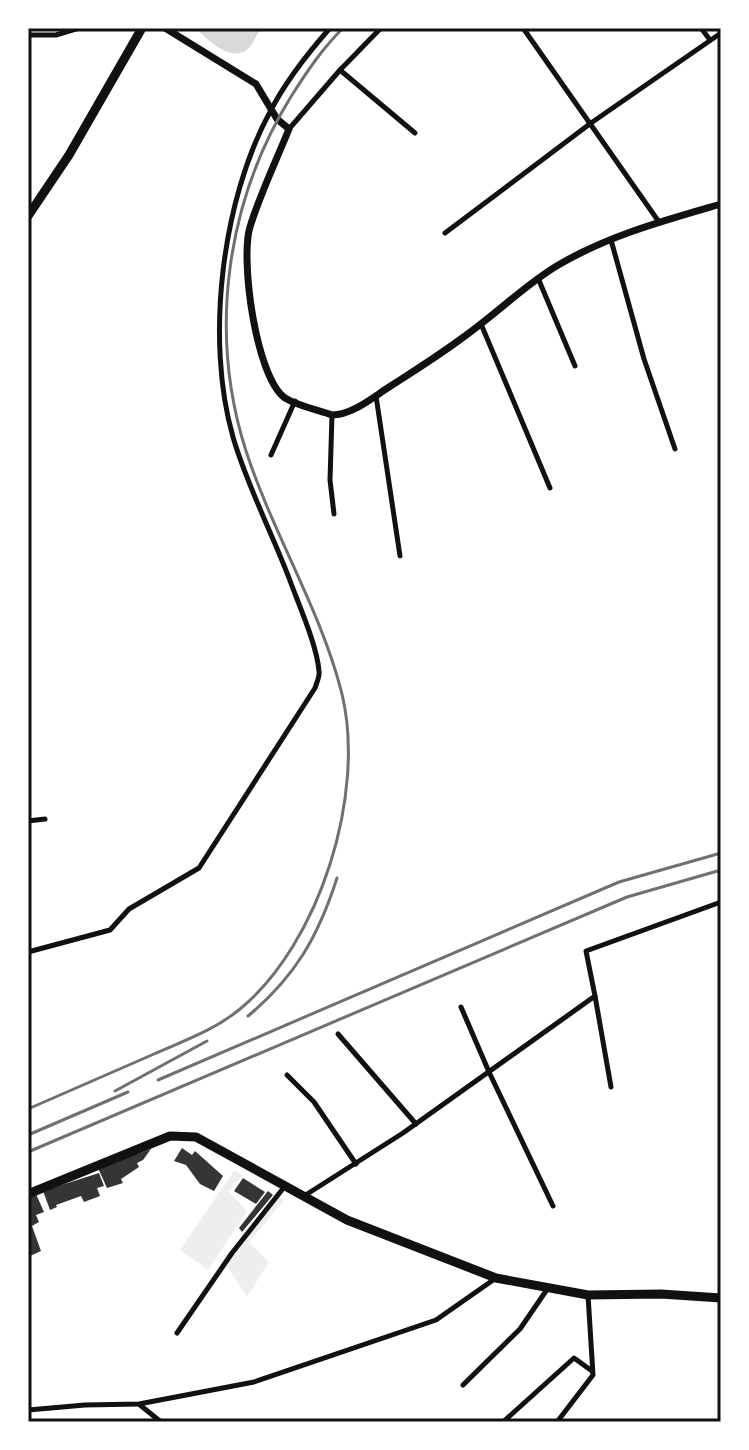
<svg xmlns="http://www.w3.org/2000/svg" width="749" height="1450" font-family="Raleway,sans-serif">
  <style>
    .green { fill: #eee }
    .water { fill: #d9d9d9 }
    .building { fill: #353535 }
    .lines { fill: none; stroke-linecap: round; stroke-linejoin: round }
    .minor { stroke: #111; stroke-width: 5 }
    .tertiary { stroke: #111; stroke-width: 7 }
    .primary { stroke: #111; stroke-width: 9 }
    .rail { stroke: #707070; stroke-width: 3 }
    .neatline { fill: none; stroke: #111; stroke-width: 3 }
  </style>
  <rect width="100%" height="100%" fill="#fff"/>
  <g class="green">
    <path d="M234,1171L242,1175L229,1192L247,1211L208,1270L180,1250Z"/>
    <path d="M279,1197L284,1200L249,1242L269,1262L247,1297L225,1263Z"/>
  </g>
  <path class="water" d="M196,28H261C257,34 252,46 247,50C230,62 206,39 196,28Z"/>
  <g class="building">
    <path d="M182,1148L192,1155L195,1151L223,1176L214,1191L200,1184L186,1165L174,1161Z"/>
    <path d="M151,1149L143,1160L137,1163L139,1167L121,1179L123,1183L107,1188L98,1168Z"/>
    <path d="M99,1173L104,1186L97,1188L100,1196L84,1202L81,1196L56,1205L57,1207L50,1210L43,1191Z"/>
    <path d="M243,1178L265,1192L256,1204L234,1191Z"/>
    <path d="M268,1191L273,1195L242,1232L239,1228Z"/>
    <path d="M36,1194L44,1212L36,1215L39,1222L32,1226L41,1251L28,1257V1198Z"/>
  </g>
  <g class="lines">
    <g class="minor">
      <path d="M523,28L659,222"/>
      <path d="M701,28L710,40"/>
      <path d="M28,35H56L79,28"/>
      <path d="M340,70L415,133"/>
      <path d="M289,129L340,70L381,28"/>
      <path d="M445,233L591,123L721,33"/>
      <path d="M611,240L644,359L675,449"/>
      <path d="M538,278L575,366"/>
      <path d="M481,324L550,488"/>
      <path d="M376,396L400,556"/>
      <path d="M332,415L330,480L334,514"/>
      <path d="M271,455L295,401"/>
      <path d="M28,821L45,819"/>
      <path d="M28,952L110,930L129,909L199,868L315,688C317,682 320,676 319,671C317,645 298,603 289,578C272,533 246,483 233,437C205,340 222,200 270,112C285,82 308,53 330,28"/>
      <path d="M595,996L611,1087"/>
      <path d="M461,1007L489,1072L553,1206"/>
      <path d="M338,1034L416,1124"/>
      <path d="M287,1075L314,1102L356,1164"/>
      <path d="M304,1196L403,1133L595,996L586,951L721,902"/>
      <path d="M177,1333L232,1253L285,1186"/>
      <path d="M463,1385L520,1329L548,1288"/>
      <path d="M140,1405L161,1422"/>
      <path d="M28,1410L85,1405L139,1404L254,1382L436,1320L496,1278"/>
      <path d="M503,1422L574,1358L592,1371"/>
      <path d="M557,1422L593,1375L588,1295"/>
    </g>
    <path class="tertiary" d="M165,28L256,84L277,119L289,129C276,161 260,194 250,227C240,259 256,378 285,398C298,406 318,410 332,415C351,415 371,399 386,389C419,368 452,347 482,323C508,303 532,280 560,264C610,235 666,220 721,204"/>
    <g class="primary">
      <path d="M28,216L69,155L142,28"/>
      <path d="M28,1194L170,1136L196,1137L347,1220L496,1278L588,1295L661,1294L721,1298"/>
    </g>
    <g class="rail">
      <path d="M248,1016C295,977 318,937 337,878"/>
      <path d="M158,1080L619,882L721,853"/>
      <path d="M115,1091L207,1041"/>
      <path d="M28,1109C70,1091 112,1072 154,1054C183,1041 215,1030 240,1009C320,943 366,794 342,694C321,610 273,534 246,451C208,332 226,201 292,95C308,70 322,49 343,28"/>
      <path d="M28,1135L128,1092"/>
      <path d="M28,1152L627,897L721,870"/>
    </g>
  </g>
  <rect width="749" height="1450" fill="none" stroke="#ffffff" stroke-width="60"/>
  <rect x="30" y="30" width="689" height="1390" class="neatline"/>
</svg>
